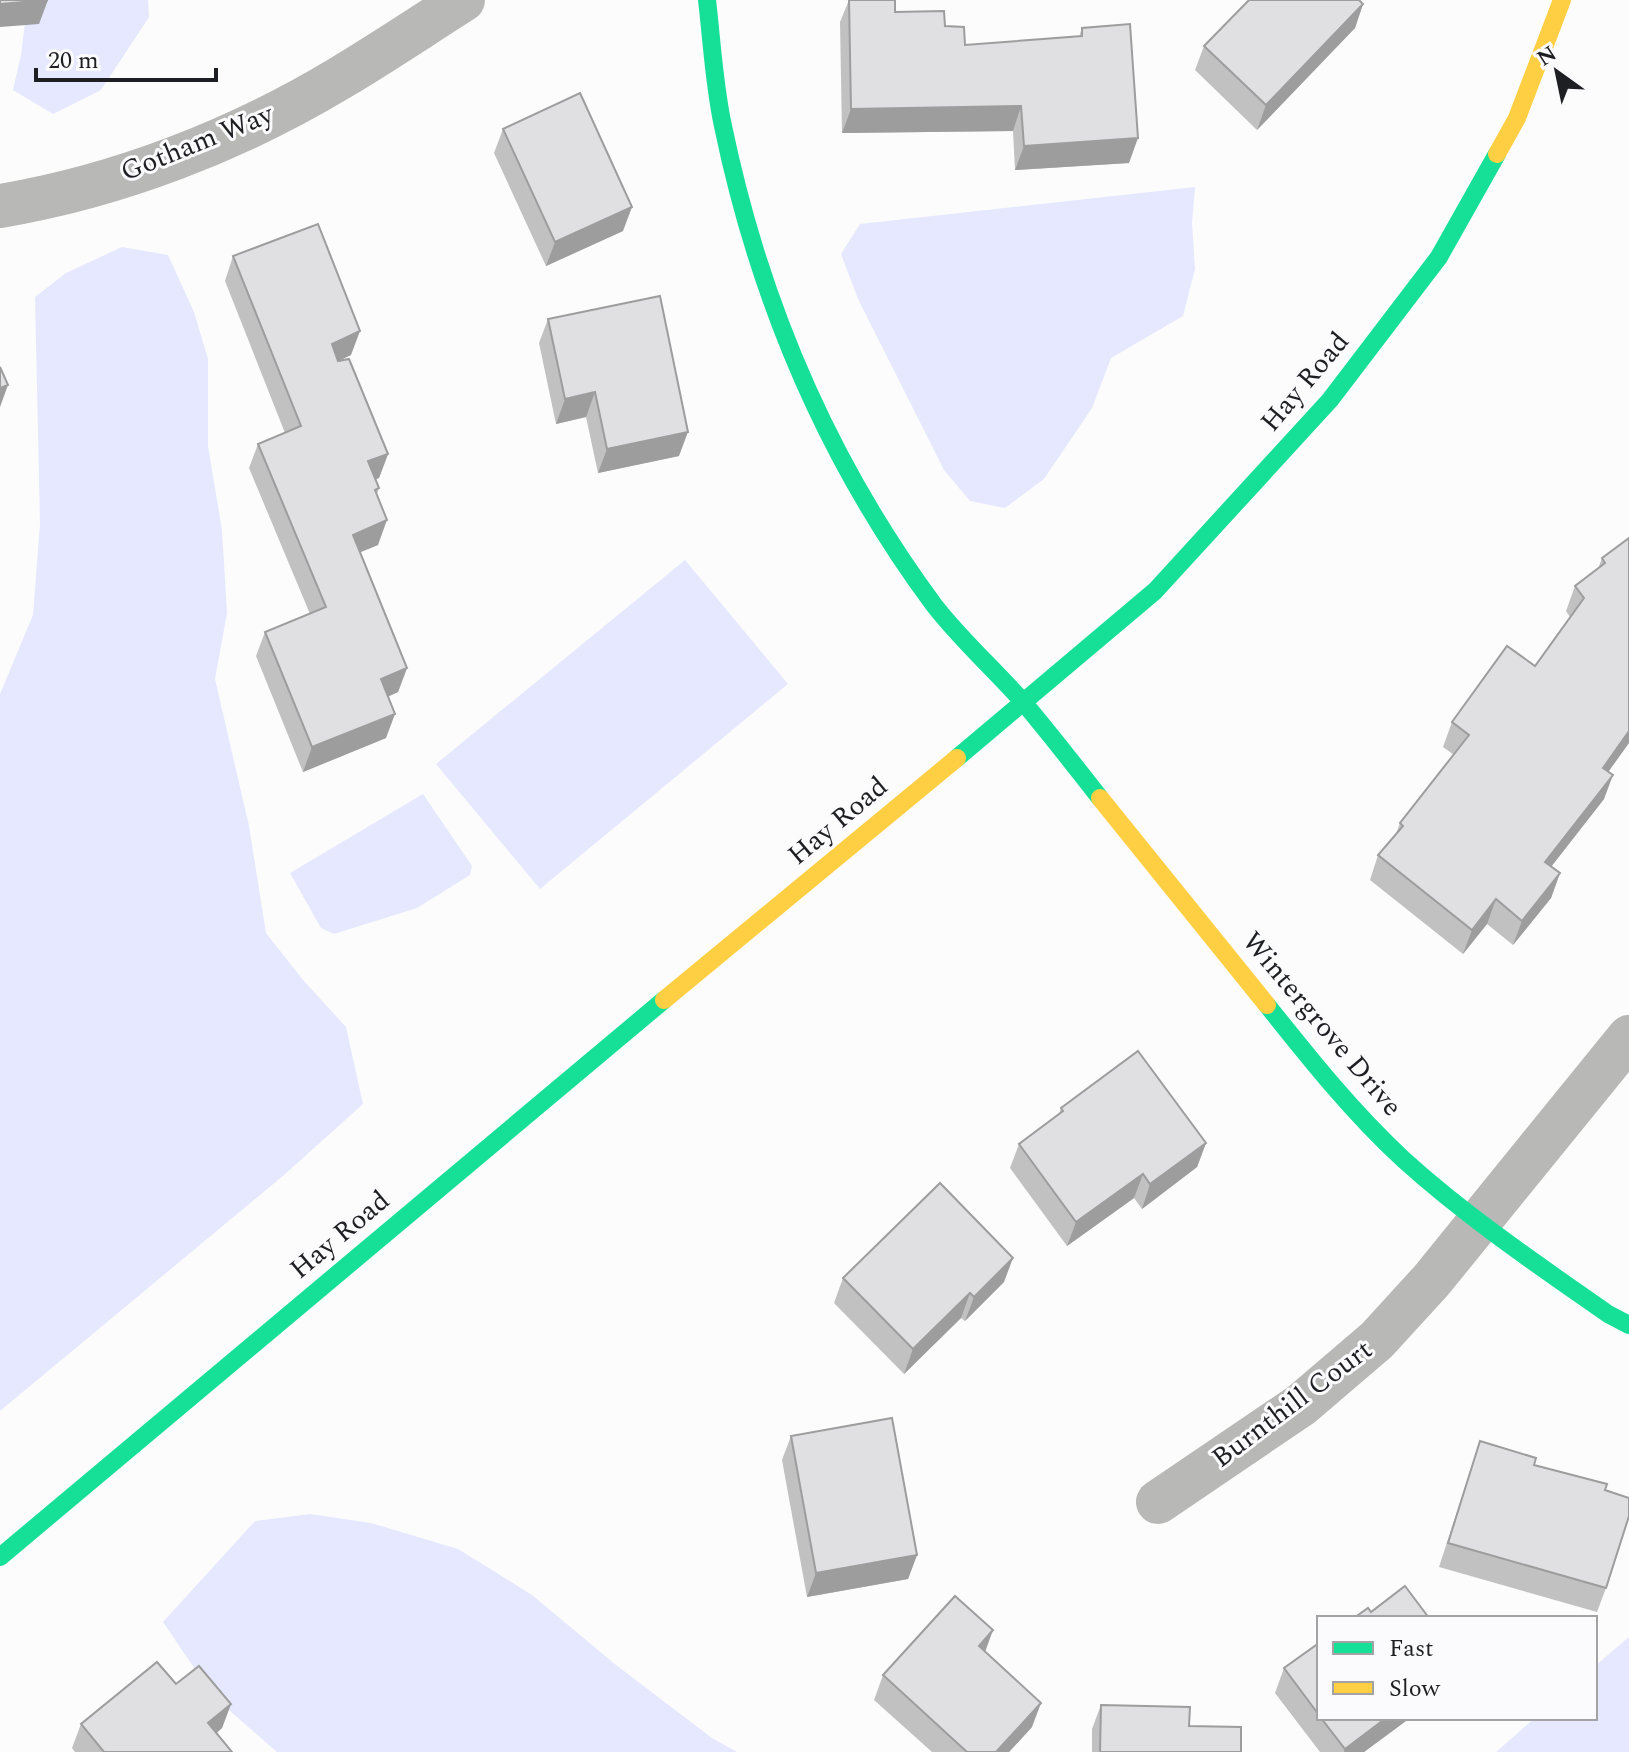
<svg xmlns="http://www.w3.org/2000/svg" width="1629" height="1752" font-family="Spectral,serif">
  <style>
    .green { fill: #e5e8fe }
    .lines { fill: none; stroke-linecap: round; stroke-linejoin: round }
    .street { stroke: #b8b9b7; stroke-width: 44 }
    .fast { stroke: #16e098; stroke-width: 18 }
    .slow { stroke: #ffcf43; stroke-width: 18 }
    .wall { fill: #c1c1c2 }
    .shaded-wall { fill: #9d9d9e }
    .building { fill: #e0e0e2; stroke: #9d9d9e; stroke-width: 2 }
    .labels { text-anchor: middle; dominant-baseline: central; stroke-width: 6; stroke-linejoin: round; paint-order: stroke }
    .street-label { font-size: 28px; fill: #1e1f23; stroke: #fbfbfd }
  </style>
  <rect width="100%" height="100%" fill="#fcfcfc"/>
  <g class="green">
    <path d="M25,0H148L149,17L101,90L53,114L13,90L21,55L27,6Z"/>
    <path d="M1195,187L1192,223L1195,269L1183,316L1111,358L1092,408L1044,479L1005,508L970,501L944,470L858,299L841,254L860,224Z"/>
    <path d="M122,247L168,255L194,312L208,359V446L222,530L227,613L215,679L249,826L266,933L303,980L346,1027L363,1104L284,1175L0,1411V694L33,615L40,524L35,297L66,273Z"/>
    <path d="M685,560L788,684L540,889L436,764Z"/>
    <path d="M423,794L472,866L470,875L417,908L334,934L321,928L290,873Z"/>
    <path d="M310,1514L371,1523L458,1549L532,1595L616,1665L712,1738L737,1752H277L213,1696L163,1622L255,1521Z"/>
    <path d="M1629,1637V1752H1496L1535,1718H1595V1666Z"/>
  </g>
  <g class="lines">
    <g class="street">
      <path d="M0,206C119,186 237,140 340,78C382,53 422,26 463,0"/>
      <path d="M1158,1502L1301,1405L1377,1340L1431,1281L1629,1037"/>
    </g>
    <g class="fast">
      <path d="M707,0C712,42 714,85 723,126C759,300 828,462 934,605C961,640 995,670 1024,703C1050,734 1075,766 1100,798"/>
      <path d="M957,758L1155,591L1330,400L1439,257L1497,154"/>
      <path d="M1267,1005C1310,1059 1353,1113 1404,1160C1467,1217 1538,1265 1608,1314L1629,1325"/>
      <path d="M0,1557L664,1000"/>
    </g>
    <g class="slow">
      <path d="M1497,154L1517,118L1562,0"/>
      <path d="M1100,798L1267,1005"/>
      <path d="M664,1000L957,758"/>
    </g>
  </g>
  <g class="wall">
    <path d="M849,0H895V12L945,26L965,45L1079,37L1082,28L1129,163L1015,170L1013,131L842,133L840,22Z"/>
    <path d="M1363,4L1355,28L1257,130L1195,70L1204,46Z"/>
    <path d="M503,129L623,231L546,266L494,153Z"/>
    <path d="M233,256L351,355L338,361L388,454L379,478L376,479L379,488L377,494L378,545L360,552L407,668L398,692L388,697L386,738L303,772L256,656L265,632L310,614L249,468L258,444L285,433L225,281Z"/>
    <path d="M548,319L679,456L598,473L586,417L556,424L539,343Z"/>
    <path d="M1629,538L1608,772L1604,799L1551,867L1560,873L1551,898L1513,945L1487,924L1463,954L1370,880L1378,855L1396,834L1400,823L1454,755L1443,747L1452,722L1535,666L1570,617L1566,611L1575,586L1598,569L1602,558Z"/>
    <path d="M1061,1108L1206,1143L1197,1167L1142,1209L1134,1198L1067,1246L1010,1168L1019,1144L1059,1115Z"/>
    <path d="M843,1278L1004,1282L965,1321L961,1318L904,1374L834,1303Z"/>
    <path d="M791,1436L917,1555L908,1579L807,1597L782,1460Z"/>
    <path d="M1480,1441L1534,1465L1605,1490L1606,1588L1597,1612L1439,1567Z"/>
    <path d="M1319,1643V1718H1410L1364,1752H1320L1275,1693L1284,1668Z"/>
    <path d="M985,1652L1032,1727L1009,1752H932L874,1700L883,1675Z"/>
    <path d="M176,1684L231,1704L222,1728L217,1733L232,1752H75L72,1748L81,1724Z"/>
    <path d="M1101,1705L1189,1726L1241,1752H1092V1729Z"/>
  </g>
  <g class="shaded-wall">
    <path d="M48,0L39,24L0,27V4Z"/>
    <path d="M1363,4L1355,28L1257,130L1266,105Z"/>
    <path d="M1021,106L1013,131L842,133L851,109Z"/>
    <path d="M1138,138L1129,163L1015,170L1024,146Z"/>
    <path d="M632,207L623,231L546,266L555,242Z"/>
    <path d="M360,331L351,355L324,368L332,344Z"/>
    <path d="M8,385L0,407V388Z"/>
    <path d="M595,392L586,417L556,424L565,399Z"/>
    <path d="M688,432L679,456L598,473L607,449Z"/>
    <path d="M388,454L379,478L360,486L368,461Z"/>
    <path d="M387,520L378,545L344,559L353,535Z"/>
    <path d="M407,668L398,692L372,703L381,679Z"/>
    <path d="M395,714L386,738L303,772L312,747Z"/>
    <path d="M1629,731V743L1594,792L1603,768Z"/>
    <path d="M1613,775L1604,799L1536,886L1545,862Z"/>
    <path d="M1560,873L1551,898L1513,945L1522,921Z"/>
    <path d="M1496,899L1487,924L1463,954L1472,930Z"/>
    <path d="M1206,1143L1197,1167L1142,1209L1150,1184Z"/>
    <path d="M1143,1174L1134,1198L1067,1246L1076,1222Z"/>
    <path d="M1013,1258L1004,1282L965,1321L974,1297Z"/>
    <path d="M970,1293L961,1318L904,1374L913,1349Z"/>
    <path d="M917,1555L908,1579L807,1597L816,1573Z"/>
    <path d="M993,1630L984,1655L979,1646Z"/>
    <path d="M1041,1703L1032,1727L1009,1752H996Z"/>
    <path d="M231,1704L222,1728L199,1747L208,1723Z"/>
    <path d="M1386,1718H1410L1364,1752H1344L1345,1749Z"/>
  </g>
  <g class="building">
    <path d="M0,0H48L0,4Z"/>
    <path d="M849,0H895V12L944,11L945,26L964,27L965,45L1082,36V28L1130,24L1138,138L1024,146L1021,106L851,109Z"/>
    <path d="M1249,0H1359L1363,4L1266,105L1204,46Z"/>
    <path d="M580,93L632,207L555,242L503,129Z"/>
    <path d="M318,224L360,331L332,344L338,361L349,359L388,454L368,461L379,488L375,490L387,520L353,535L407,668L381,679L395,714L312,747L265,632L326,607L258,444L301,426L233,256Z"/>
    <path d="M660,296L688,432L607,449L595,392L565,399L548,319Z"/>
    <path d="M0,367L8,385L0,388Z"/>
    <path d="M1629,538V731L1603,768L1613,775L1545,862L1560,873L1522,921L1496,899L1472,930L1378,855L1403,826L1400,823L1469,735L1452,722L1507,646L1535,666L1584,598L1575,586L1605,563L1602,558Z"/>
    <path d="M1138,1051L1206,1143L1150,1184L1143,1174L1076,1222L1019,1144L1063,1111L1061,1108Z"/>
    <path d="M940,1183L1013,1258L974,1297L970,1293L913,1349L843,1278Z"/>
    <path d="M892,1418L917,1555L816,1573L791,1436Z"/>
    <path d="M1480,1441L1536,1458L1534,1465L1607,1484L1605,1490L1629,1498V1516L1606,1588L1448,1543Z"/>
    <path d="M1405,1586L1429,1618H1354L1368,1608L1371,1612Z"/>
    <path d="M955,1596L993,1630L979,1646L1041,1703L996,1752H967L883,1675Z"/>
    <path d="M1319,1643V1715L1284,1668Z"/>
    <path d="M157,1662L176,1684L199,1666L231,1704L208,1723L232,1752H104L81,1724Z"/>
    <path d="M1101,1705L1190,1707L1189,1726L1241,1727V1752H1100Z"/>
    <path d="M1321,1718H1386L1345,1749Z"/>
  </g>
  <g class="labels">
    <g class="street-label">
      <text transform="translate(197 143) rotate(-22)">Gotham Way</text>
      <text transform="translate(1305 382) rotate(-50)">Hay Road</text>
      <text transform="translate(838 821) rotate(-40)">Hay Road</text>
      <text transform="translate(1322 1024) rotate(50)">Wintergrove Drive</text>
      <text transform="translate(340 1235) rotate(-40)">Hay Road</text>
      <text transform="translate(1292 1404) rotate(-37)">Burnthill Court</text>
    </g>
  </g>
  <rect x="1317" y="1616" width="280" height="104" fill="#fbfbfd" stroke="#a3a3a6" stroke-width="2"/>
  <rect x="1333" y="1642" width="40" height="12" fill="#16e098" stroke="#a3a3a6" stroke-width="2"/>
  <text x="1389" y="1656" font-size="24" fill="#1e1f23">Fast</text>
  <rect x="1333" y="1682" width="40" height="12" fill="#ffcf43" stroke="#a3a3a6" stroke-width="2"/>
  <text x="1389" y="1696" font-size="24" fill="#1e1f23">Slow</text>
  <g transform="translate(1557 72) rotate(327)" stroke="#fbfbfd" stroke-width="6" paint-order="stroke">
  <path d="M0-6L14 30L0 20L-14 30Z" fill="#1e1f23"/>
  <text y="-12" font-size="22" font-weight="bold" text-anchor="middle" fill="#1e1f23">N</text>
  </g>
  <path d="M36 68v12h180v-12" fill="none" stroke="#1e1f23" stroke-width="4"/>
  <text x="48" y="68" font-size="24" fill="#1e1f23" stroke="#fbfbfd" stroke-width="6" paint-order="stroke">20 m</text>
</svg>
